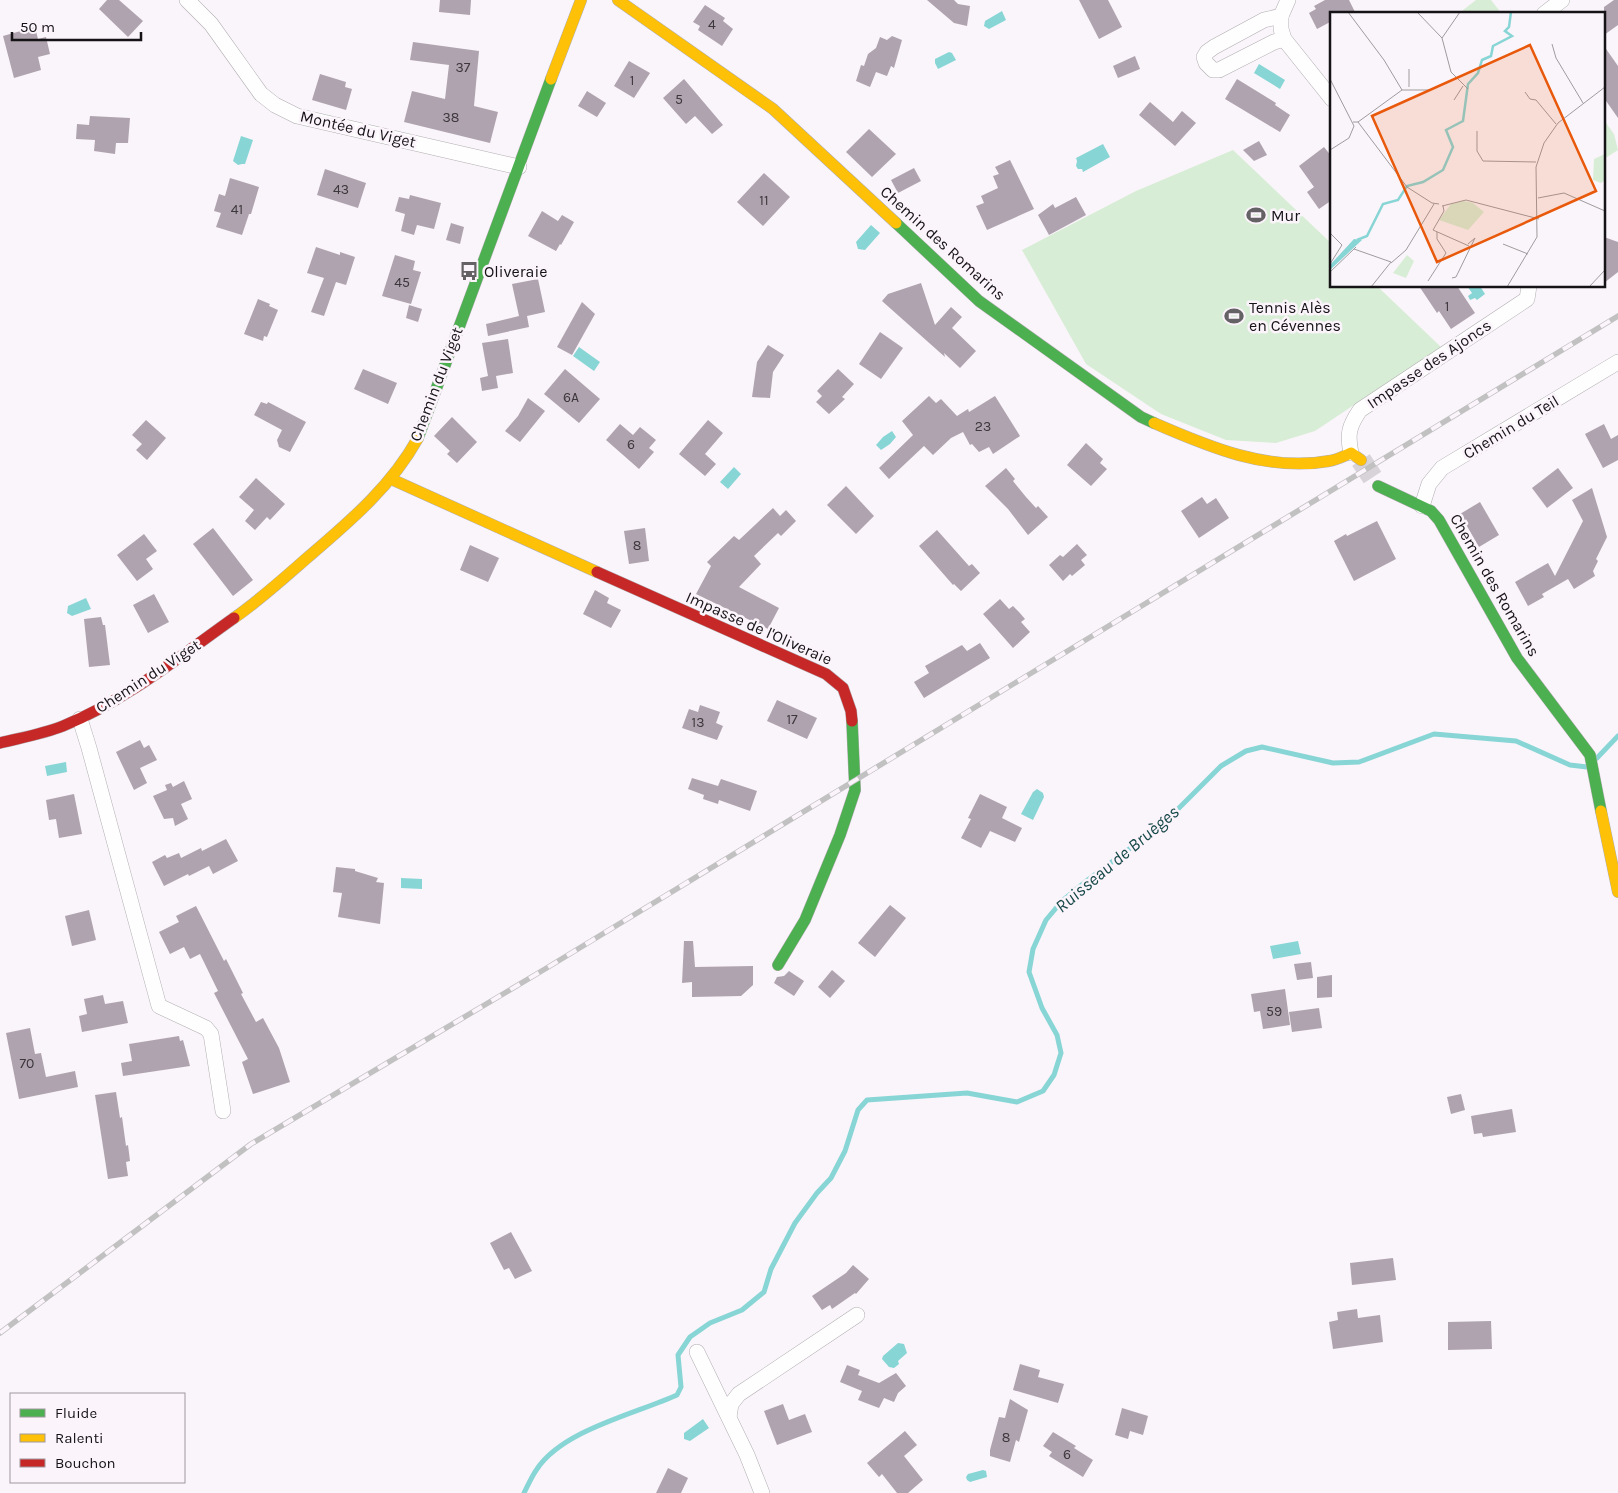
<svg xmlns="http://www.w3.org/2000/svg" width="1618" height="1493" font-family="Karla,sans-serif">
  <style>
    .green { fill: #d8edd6 }
    .water { fill: #88d5d6 }
    .lines { fill: none; stroke-linecap: round; stroke-linejoin: round }
    .stream { stroke: #88d5d6; stroke-width: 5 }
    .building { fill: #afa3af }
    .secondary-tunnel { stroke: #d8d3d8; stroke-width: 21; stroke-dasharray: 21 11; stroke-linecap: butt }
    .street-casing { stroke: #b1aeb1; stroke-width: 16 }
    .fast-casing { stroke: #b1aeb1; stroke-width: 12 }
    .slow-casing { stroke: #b1aeb1; stroke-width: 12 }
    .jam-casing { stroke: #b1aeb1; stroke-width: 12 }
    .street { stroke: #fefefe; stroke-width: 15 }
    .fast { stroke: #4caf50; stroke-width: 11 }
    .slow { stroke: #ffc107; stroke-width: 11 }
    .jam { stroke: #c62828; stroke-width: 11 }
    .rail-casing { stroke: #c2c1c2; stroke-width: 5.5 }
    .rail { stroke: #fbf4fb; stroke-width: 4; stroke-dasharray: 11; stroke-linecap: butt }
    .labels { text-anchor: middle; dominant-baseline: central; stroke-width: 5; stroke-linejoin: round; paint-order: stroke }
    .number-label { font-size: 14px; fill: #3c373c }
    .street-label { font-size: 16px; fill: #151315; stroke: #fbf4fb }
    .poi-label { font-size: 16px; fill: #151315; stroke: #fbf4fb; text-anchor: start }
    .water-label { font-size: 18px; font-style: italic; fill: #174949; stroke: #fbf4fb }
    .inset-river { fill: none; stroke: #88d5d6; stroke-width: 2.5 }
    .inset-road { fill: none; stroke: #9e9b9e; stroke-width: 1 }
    .view { fill: #e8590c; fill-opacity: 0.15; stroke: #e8590c; stroke-width: 2.5 }
    .inset-edge { fill: none; stroke: #151315; stroke-width: 2.5 }
  </style>
  <rect width="100%" height="100%" fill="#faf5fa"/>
  <g class="green">
    <path d="M1476,0H1491L1502,14H1458Z"/>
    <path d="M1604,120L1614,134L1618,150L1604,159Z"/>
    <path d="M1233,150L1332,244V286H1377L1441,347L1315,431L1276,443L1226,440L1161,414L1086,364L1022,250L1136,191Z"/>
  </g>
  <g class="water">
    <path d="M1002,11L1006,20L989,29L984,26L985,21Z"/>
    <path d="M949,52L952,53L956,60L938,69L935,63V59Z"/>
    <path d="M1259,64L1285,80L1280,89L1254,73Z"/>
    <path d="M241,136L253,140L245,164H242L238,165L233,161Z"/>
    <path d="M1103,144L1110,157L1083,172L1082,169H1078L1076,166L1077,161L1076,158Z"/>
    <path d="M871,225L880,233L865,250L858,249L856,242Z"/>
    <path d="M1467,286H1480L1485,294L1477,300L1475,298L1470,300L1468,296L1472,293Z"/>
    <path d="M579,347L600,362L594,371L573,356Z"/>
    <path d="M892,431L896,437L890,444L881,450L876,445L883,437Z"/>
    <path d="M734,467L741,474L728,489L720,482Z"/>
    <path d="M86,598L91,609L72,616L67,613L68,606Z"/>
    <path d="M66,762L67,772L47,776L45,766Z"/>
    <path d="M1037,789L1043,793L1044,797L1033,820L1021,814L1033,792Z"/>
    <path d="M401,878L422,879V889L401,888Z"/>
    <path d="M1298,941L1301,954L1273,959L1270,946Z"/>
    <path d="M898,1343L904,1344L907,1353L898,1361L899,1364L894,1368L889,1367L882,1359L883,1356Z"/>
    <path d="M703,1419L709,1428L690,1441L684,1439V1433Z"/>
    <path d="M983,1470L986,1471L987,1477L970,1482L967,1480L966,1477L968,1474Z"/>
  </g>
  <g class="lines">
    <g class="stream">
      <path d="M1597,758L1618,736"/>
      <path d="M524,1493C528,1485 532,1476 537,1469C563,1430 635,1414 677,1395L681,1387L678,1355L690,1337L710,1323L742,1310L764,1292L771,1269L795,1223L817,1193L831,1178L845,1151L858,1110L867,1100L967,1093L1017,1102L1043,1091L1054,1075L1061,1053L1057,1035L1042,1008L1029,972L1033,949L1046,920L1062,901L1089,879L1164,823L1221,766L1246,751L1262,747L1333,763L1359,762L1434,734L1516,741L1570,765L1587,767"/>
    </g>
  </g>
  <g class="building">
    <path d="M107,0H119L143,21L128,37L99,9Z"/>
    <path d="M440,0H471L470,15L439,12Z"/>
    <path d="M927,0H954L958,4L970,6L967,26L954,23Z"/>
    <path d="M1079,0H1108L1122,27L1099,39Z"/>
    <path d="M1325,0H1349L1356,14H1332V21L1317,29L1309,13L1316,9L1314,6Z"/>
    <path d="M1614,0H1618V25L1604,35V7Z"/>
    <path d="M705,5L725,18L723,21L733,29L722,46L698,30L700,26L693,22Z"/>
    <path d="M35,27L38,39L46,37L50,54L38,57L41,70L14,78L3,36Z"/>
    <path d="M892,36L902,40L894,68L891,66L887,76L876,72L870,87L856,81L861,65L864,66L868,54L876,48L880,37L887,40Z"/>
    <path d="M413,42L479,51L474,106L498,112L490,143L404,122L412,91L445,99L449,65L410,60Z"/>
    <path d="M1604,46L1618,66V118L1604,98Z"/>
    <path d="M1135,56L1140,69L1118,78L1113,66Z"/>
    <path d="M629,61L650,73L634,98L614,86Z"/>
    <path d="M320,74L346,82L345,87L352,89L346,110L312,100Z"/>
    <path d="M684,79L723,125L712,134L695,116L686,124L663,98Z"/>
    <path d="M1237,79L1276,103L1275,105L1290,115L1280,132L1225,99Z"/>
    <path d="M587,91L606,103L597,117L578,106Z"/>
    <path d="M1150,102L1173,122L1182,111L1196,123L1175,146L1139,115Z"/>
    <path d="M90,116L130,118L128,143H116L115,154L94,151L95,140L76,139L77,124L89,125Z"/>
    <path d="M869,129L896,154L872,177L846,152Z"/>
    <path d="M1259,141L1267,155L1254,161L1243,150Z"/>
    <path d="M1324,147L1332,157V200L1319,209L1307,192L1314,187L1299,166Z"/>
    <path d="M1010,160L1034,209L987,230L976,206L984,203L981,196L998,188L993,176L999,174L995,167Z"/>
    <path d="M914,168L921,181L898,193L891,180Z"/>
    <path d="M325,169L366,183L358,208L317,195Z"/>
    <path d="M764,173L790,197L763,226L737,202Z"/>
    <path d="M230,178L259,187L251,214H249L242,235L216,227L221,213L214,211L219,194L225,196Z"/>
    <path d="M410,195L441,203L434,229L417,225L414,235L401,231L405,214L395,211L399,197L409,199Z"/>
    <path d="M1076,197L1086,215L1049,235L1038,215L1053,204L1055,208Z"/>
    <path d="M542,211L558,221L562,215L574,222L561,245L560,244L556,251L528,236Z"/>
    <path d="M451,223L464,227L460,244L446,240Z"/>
    <path d="M1604,237L1618,242V272L1604,283Z"/>
    <path d="M316,247L340,255V252L355,257L346,285L336,282L324,316L311,312L324,278L307,273Z"/>
    <path d="M395,255L415,261L413,270L421,272L411,304L382,296Z"/>
    <path d="M538,279L545,312L527,316L529,327L488,336L486,324L519,316L512,284Z"/>
    <path d="M921,283L935,325L951,307L962,317L952,328L976,351L960,368L944,353L945,357L882,301L888,294Z"/>
    <path d="M1419,286H1457L1475,313L1451,329L1439,311L1437,313Z"/>
    <path d="M258,299L270,304L269,306L278,310L267,337L264,336L263,341L244,334Z"/>
    <path d="M582,302L595,314L572,355L557,347Z"/>
    <path d="M409,305L422,309L418,322L406,318Z"/>
    <path d="M880,332L903,348L881,379L859,364Z"/>
    <path d="M508,339L513,373L496,376L498,388L482,391L480,378L488,376L482,343Z"/>
    <path d="M768,345L784,355L773,372L770,398L752,397L757,362Z"/>
    <path d="M363,369L397,383L388,404L354,389Z"/>
    <path d="M565,369L600,399L579,423L544,394Z"/>
    <path d="M838,369L854,384L842,397L845,399L829,414L816,402L822,396L817,391Z"/>
    <path d="M929,396L936,403L941,399L957,416L968,409L969,412L995,396L1020,436L993,454L989,447L979,452L972,444L970,445L963,432L951,438L933,455L924,446L889,479L879,468L913,435L902,421Z"/>
    <path d="M528,398L545,411L520,442L505,431L518,416Z"/>
    <path d="M261,402L267,404L268,402L306,422L290,452L279,447L277,440L282,430L254,415Z"/>
    <path d="M452,417L477,442L457,463L447,454L450,451L434,436Z"/>
    <path d="M146,420L166,438L147,460L136,450L142,444L132,435Z"/>
    <path d="M708,420L723,433L705,454L716,464L705,476L679,454Z"/>
    <path d="M620,424L633,435L640,427L656,440L649,448L654,452L639,469L606,440Z"/>
    <path d="M1604,424L1611,439L1618,435V460L1603,468L1585,434Z"/>
    <path d="M1086,443L1103,459L1100,463L1107,469L1091,486L1067,465Z"/>
    <path d="M1006,468L1015,479L1013,481L1026,497L1036,508L1038,506L1048,517L1028,535L1008,509L985,486Z"/>
    <path d="M1558,468L1573,488L1547,508L1532,488Z"/>
    <path d="M256,478L285,504L270,520L267,517L255,530L245,521L254,510L239,497Z"/>
    <path d="M846,486L874,516L856,534L827,505Z"/>
    <path d="M1592,488L1607,537L1596,559L1598,561L1593,571L1595,576L1574,589L1568,579L1542,594L1544,597L1528,606L1515,582L1548,563L1555,576L1583,521L1572,500Z"/>
    <path d="M1202,497L1207,504L1216,498L1229,518L1199,538L1181,511Z"/>
    <path d="M1480,502L1499,535L1479,547L1460,514Z"/>
    <path d="M773,508L780,516L786,510L796,521L781,536L778,533L754,556L761,564L739,587L779,608L768,629L696,594L711,566L707,562L734,536L739,540Z"/>
    <path d="M1377,521L1396,559L1354,581L1334,541L1346,534L1347,536Z"/>
    <path d="M213,528L253,580L233,596L193,544Z"/>
    <path d="M645,528L649,561L629,564L624,531Z"/>
    <path d="M937,530L969,566L972,564L980,573L961,591L954,584L953,585L919,546Z"/>
    <path d="M144,534L157,551L146,559L153,569L137,581L117,555Z"/>
    <path d="M1077,544L1087,555L1081,560L1085,565L1072,576L1070,574L1063,581L1049,565L1060,555L1063,557Z"/>
    <path d="M470,545L499,558L488,582L460,570Z"/>
    <path d="M595,590L609,598L607,603L621,610L611,628L583,614Z"/>
    <path d="M154,594L169,622L148,633L133,605Z"/>
    <path d="M1000,599L1009,609L1013,606L1019,612L1025,619L1021,622L1030,632L1013,648L983,614Z"/>
    <path d="M101,617L103,625H105L110,665L89,667L84,619Z"/>
    <path d="M980,643L990,658L924,698L914,682L929,673L925,666L962,645L967,651Z"/>
    <path d="M777,700L817,718L807,739L767,721Z"/>
    <path d="M700,705L720,712L716,723L723,726L717,740L682,728L689,709L698,712Z"/>
    <path d="M140,740L144,748L149,745L157,760L140,768L147,783L134,790L116,752Z"/>
    <path d="M692,778L718,786L721,779L757,791L750,811L719,800L718,804L703,799L704,795L688,789Z"/>
    <path d="M184,781L192,799L181,804L188,819L175,826L173,818L164,819L153,796L167,790L165,785L171,783L173,787Z"/>
    <path d="M74,794L82,834L59,838L56,819L49,820L46,800Z"/>
    <path d="M980,794L1007,807L1002,818L1022,828L1015,842L990,831L981,848L961,838L971,819L968,818Z"/>
    <path d="M226,839L238,861L213,874L209,866L189,876L188,874L164,886L152,862L165,855L167,858L179,853L181,858L201,848L202,851Z"/>
    <path d="M336,867L355,869V871L378,878L376,882L384,883L380,924L338,917L342,893L333,892Z"/>
    <path d="M890,905L906,918L875,957L858,943Z"/>
    <path d="M196,906L224,961L226,959L243,993L241,994L256,1022L263,1018L279,1048L290,1082L253,1094L242,1062L248,1059L214,993L218,991L200,954L190,959L184,947L170,954L159,932L179,922L176,916Z"/>
    <path d="M89,910L96,940L72,946L65,916Z"/>
    <path d="M684,941H693L695,967L753,966V985L741,996L692,997V982L682,983Z"/>
    <path d="M1311,962L1313,978L1297,980L1294,964Z"/>
    <path d="M832,970L845,981L830,998L818,987Z"/>
    <path d="M789,971L804,981L794,996L774,983L777,977L784,976Z"/>
    <path d="M1332,975V997L1317,998V977Z"/>
    <path d="M1285,989L1290,1025L1263,1029L1260,1011L1254,1012L1251,994Z"/>
    <path d="M103,995L105,1004L123,1001L128,1023L82,1032L79,1016L87,1014L84,999Z"/>
    <path d="M1319,1008L1322,1028L1292,1032L1289,1012Z"/>
    <path d="M30,1028L35,1054L41,1053L46,1077L75,1071L78,1087L19,1099L6,1033Z"/>
    <path d="M179,1036L180,1041L183,1040L190,1066L123,1076L121,1063L132,1061L129,1044Z"/>
    <path d="M116,1092L120,1118L122,1117L126,1146L128,1145L130,1161L126,1162L128,1176L108,1179L95,1095Z"/>
    <path d="M1461,1094L1465,1110L1451,1114L1447,1097Z"/>
    <path d="M1512,1109L1516,1132L1483,1137L1482,1133L1474,1134L1471,1116Z"/>
    <path d="M511,1232L532,1271L515,1279L509,1268L504,1270L490,1243Z"/>
    <path d="M1393,1258L1396,1280L1352,1285L1350,1263Z"/>
    <path d="M853,1265L869,1279L856,1294L855,1293L832,1309L830,1305L822,1310L812,1296L846,1273Z"/>
    <path d="M1357,1309L1358,1318L1380,1315L1383,1342L1333,1349L1329,1322L1338,1320L1337,1312Z"/>
    <path d="M1491,1321L1492,1349L1448,1350V1322Z"/>
    <path d="M1020,1364L1040,1370L1038,1377L1064,1384L1058,1403L1013,1390Z"/>
    <path d="M847,1365L860,1370L858,1375L879,1383L896,1373L906,1386L898,1393L894,1402L884,1398L879,1408L858,1400L862,1391L840,1382Z"/>
    <path d="M1010,1399L1028,1410L1019,1442L1016,1440L1010,1462L990,1456V1450L999,1417L1005,1418Z"/>
    <path d="M783,1404L789,1420L805,1414L812,1432L777,1445L764,1411Z"/>
    <path d="M1122,1408L1148,1416L1143,1435L1130,1431L1128,1439L1115,1435Z"/>
    <path d="M905,1431L917,1445L904,1456L923,1480L908,1493H897L882,1474L879,1477L867,1463Z"/>
    <path d="M1053,1432L1076,1446L1074,1448L1093,1460L1083,1477L1049,1456L1052,1452L1043,1446Z"/>
    <path d="M668,1468L688,1478L681,1493H656Z"/>
  </g>
  <g class="lines">
    <path class="secondary-tunnel" d="M1361,460L1378,486"/>
    <g class="street-casing">
      <g id="street">
        <path d="M187,0L211,24L261,94L275,105L297,116L519,167"/>
        <path d="M1544,14L1562,0"/>
        <path d="M1281,16V29L1284,39L1332,99"/>
        <path d="M1284,39L1274,42L1219,70H1213L1206,63L1204,57L1207,52L1214,47L1264,20L1281,16L1288,0"/>
        <path d="M1351,453C1347,434 1349,426 1360,410L1527,299L1529,286"/>
        <path d="M1422,506L1429,484L1442,468L1618,362"/>
        <path d="M80,719L89,748L159,1006L206,1028L211,1034L223,1111"/>
        <path d="M697,1352L747,1455L762,1493"/>
        <path d="M729,1417L731,1404L739,1394L857,1315"/>
      </g>
    </g>
    <g class="fast-casing">
      <g id="fast">
        <path d="M896,223L979,301L1141,417L1154,423"/>
        <path d="M418,438L551,79"/>
        <path d="M1378,486L1431,511L1439,520L1517,658L1590,755L1601,811"/>
        <path d="M778,965L805,920L840,835L855,790L852,721"/>
      </g>
    </g>
    <g class="slow-casing">
      <g id="slow">
        <path d="M618,0L773,109L896,223"/>
        <path d="M551,79L581,0"/>
        <path d="M1154,423C1209,447 1268,472 1329,461C1337,460 1344,456 1351,453L1361,460"/>
        <path d="M391,479L597,572"/>
        <path d="M234,618C260,600 283,579 307,558C349,522 391,487 418,438"/>
        <path d="M1601,811L1618,892"/>
      </g>
    </g>
    <g class="jam-casing">
      <g id="jam">
        <path d="M597,572L826,674L843,688L851,711L852,721"/>
        <path d="M0,743C20,738 43,734 63,726C125,701 179,657 234,618"/>
      </g>
    </g>
    <use href="#street" class="street"/>
    <use href="#fast" class="fast"/>
    <use href="#slow" class="slow"/>
    <use href="#jam" class="jam"/>
    <g class="rail-casing">
      <path id="rail" d="M0,1333L251,1144L545,969L1618,316"/>
    </g>
    <use href="#rail" class="rail"/>
  </g>
  <defs>
    <g id="stadium-bare" transform="scale(1.5)"><path d="M0-5a6.5 5 0 1 0 0 10a6.5 5 0 1 0 0-10ZM-3.5-1.8h7v3.6h-7Z" fill="#656265" stroke="#fbf4fb" stroke-width="2.5" paint-order="stroke"/></g>
    <g id="bus-bare" transform="scale(1.5)"><path d="M-5-6H5V4H4V6H2V4H-2V6H-4V4H-5ZM-3.5-4V0h7V-4ZM-3.5 1.2v1.5H-2V1.2ZM2 1.2v1.5H3.5V1.2Z" fill="#656265" stroke="#fbf4fb" stroke-width="2.5" paint-order="stroke"/></g>
  </defs>
  <g fill-rule="evenodd">
    <use href="#stadium-bare" x="1256" y="215"/>
    <use href="#bus-bare" x="469" y="271"/>
    <use href="#stadium-bare" x="1234" y="316"/>
  </g>
  <g class="labels">
    <g class="number-label">
      <text x="712" y="24">4</text>
      <text x="463" y="67">37</text>
      <text x="632" y="80">1</text>
      <text x="679" y="99">5</text>
      <text x="451" y="117">38</text>
      <text x="341" y="189">43</text>
      <text x="764" y="200">11</text>
      <text x="237" y="209">41</text>
      <text x="402" y="282">45</text>
      <text x="1447" y="306">1</text>
      <text x="571" y="397">6A</text>
      <text x="983" y="426">23</text>
      <text x="631" y="444">6</text>
      <text x="637" y="545">8</text>
      <text x="792" y="719">17</text>
      <text x="698" y="722">13</text>
      <text x="1274" y="1011">59</text>
      <text x="27" y="1063">70</text>
      <text x="1006" y="1437">8</text>
      <text x="1067" y="1454">6</text>
    </g>
    <g class="street-label">
      <text transform="translate(358 129) rotate(13)">Montée du Viget</text>
      <text transform="translate(943 243) rotate(42)">Chemin des Romarins</text>
      <text transform="translate(1429 364) rotate(-34)">Impasse des Ajoncs</text>
      <text transform="translate(436 384) rotate(-69)">Chemin du Viget</text>
      <text transform="translate(1511 427) rotate(-31)">Chemin du Teil</text>
      <text transform="translate(1495 585) rotate(60)">Chemin des Romarins</text>
      <text transform="translate(759 628) rotate(24)">Impasse de l'Oliveraie</text>
      <text transform="translate(148 676) rotate(-33)">Chemin du Viget</text>
    </g>
    <g class="poi-label">
      <text x="1271" y="215">Mur</text>
      <text x="484" y="271">Oliveraie</text>
      <text x="1249" y="307">Tennis Alès<tspan x="1249" dy="18">en Cévennes</tspan></text>
    </g>
    <g class="water-label">
      <text transform="translate(1117 859) rotate(-40)">Ruisseau de Bruèges</text>
    </g>
  </g>
  <g transform="translate(1330 12)">
    <rect width="275" height="275" fill="#faf5fa"/>
    <path d="M275,142V168L271,171L263,168L264,147ZM134,189L143,191L154,200L138,218L109,208L121,192ZM77,243L84,249L76,266L63,261Z" fill="#d8edd6"/>
    <path d="M24,227L32,228L0,258V253Z" fill="#88d5d6"/>
    <path class="inset-river" d="M27,228L37,224L53,192L68,188L77,174L93,170L113,158L123,135L116,118L133,109L138,72L148,61L152,48L161,44L163,34L182,24L175,19L179,15L181,0"/>
    <path class="inset-road" d="M18,0L54,48L72,78L28,110M87,0L112,26L121,60L138,77M112,26L130,0M222,32L226,46L253,91M79,57V75M0,67L24,114L19,126L0,138M72,78H99M195,80L200,87L206,88L226,112M124,88L133,74M23,110H28L77,175L102,191L109,192M147,119V139L153,149L206,150M208,186L234,181L275,199M112,194L136,188L209,207M113,194L114,199L103,218L139,234M0,221L12,233L0,252M173,232L198,242M24,237L61,250L41,275M61,251L76,238L104,192M0,260L26,235M122,266L126,265L145,226L138,232M98,269L116,241L107,227V220M177,275L207,225L206,155L214,131L228,111L275,75M259,275L275,258"/>
    <path class="view" d="M200,33L266,179L107,250L42,104Z"/>
    <rect width="275" height="275" class="inset-edge"/>
  </g>
  <rect x="10" y="1393" width="175" height="90" fill="#fbf4fb" stroke="#9f9a9f"/>
  <rect x="20" y="1409" width="25" height="8" fill="#4caf50" stroke="#9f9a9f"/>
  <text x="55" y="1418" font-size="15" fill="#151315">Fluide</text>
  <rect x="20" y="1434" width="25" height="8" fill="#ffc107" stroke="#9f9a9f"/>
  <text x="55" y="1443" font-size="15" fill="#151315">Ralenti</text>
  <rect x="20" y="1459" width="25" height="8" fill="#c62828" stroke="#9f9a9f"/>
  <text x="55" y="1468" font-size="15" fill="#151315">Bouchon</text>
  <path d="M12 32v8h129v-8" fill="none" stroke="#151315" stroke-width="2.5"/>
  <text x="20" y="32" font-size="15" fill="#151315" stroke="#fbf4fb" stroke-width="4" paint-order="stroke">50 m</text>
</svg>
